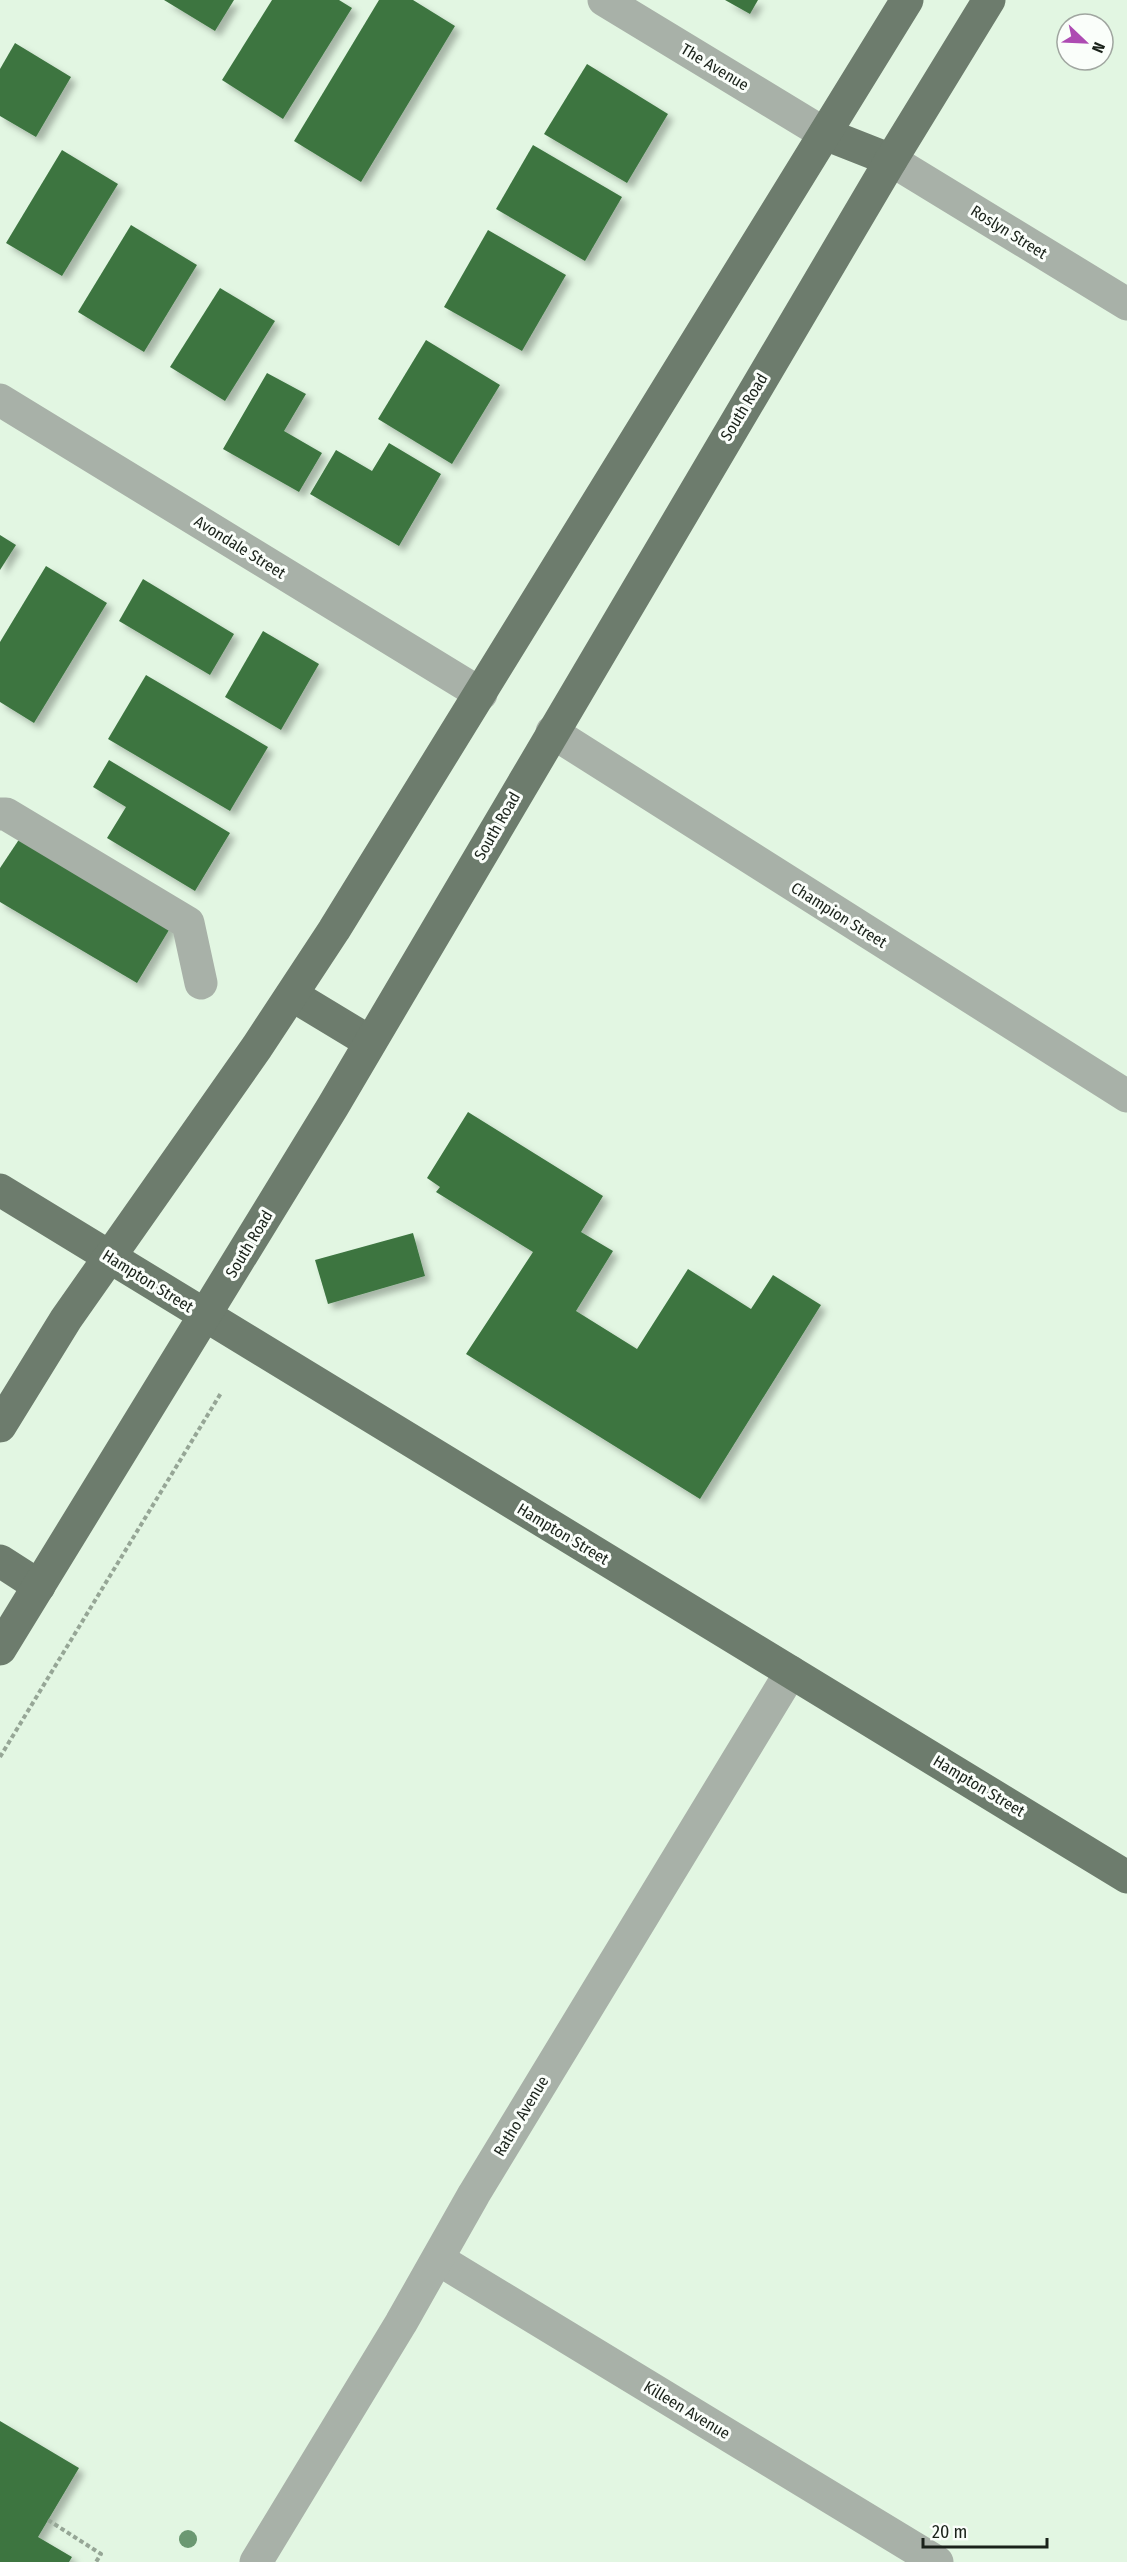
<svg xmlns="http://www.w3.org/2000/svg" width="1127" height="2562" font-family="'Fira Sans Condensed',sans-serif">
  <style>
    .building { fill: #3d7541; filter: url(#shadow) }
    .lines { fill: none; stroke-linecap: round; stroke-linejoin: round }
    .path { stroke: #96a696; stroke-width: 4; stroke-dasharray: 4.5 3; stroke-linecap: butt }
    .minor { stroke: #a8b1a8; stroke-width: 33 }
    .major { stroke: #6d7c6d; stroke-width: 33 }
    .tree { fill: #6b9872 }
    .labels { text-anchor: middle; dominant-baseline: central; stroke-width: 6; stroke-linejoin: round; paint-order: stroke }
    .street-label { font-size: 16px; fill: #1a221a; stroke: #fafefa }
  </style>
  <defs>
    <filter id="shadow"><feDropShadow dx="5.5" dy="5.5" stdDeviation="3" flood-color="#0004"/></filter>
  </defs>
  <rect width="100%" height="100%" fill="#e2f6e2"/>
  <g class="building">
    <path d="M164,0H234L215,31Z"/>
    <path d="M272,0H339L352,8L283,119L222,80Z"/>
    <path d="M379,0H413L455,26L361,182L294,141Z"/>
    <path d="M725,0H758L750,14Z"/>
    <path d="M15,43L71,77L36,137L0,116V69Z"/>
    <path d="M587,64L668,114L627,183L544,134Z"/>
    <path d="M533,145L622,197L585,261L496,209Z"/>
    <path d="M62,150L118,184L62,276L6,243Z"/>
    <path d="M131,225L197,265L144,352L78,312Z"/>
    <path d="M488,230L566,275L522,351L444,307Z"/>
    <path d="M220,288L275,321L225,401L170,367Z"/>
    <path d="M426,340L500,385L452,464L378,419Z"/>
    <path d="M267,373L306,394L284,431L322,453L299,492L223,449Z"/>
    <path d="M389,443L441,474L399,546L310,494L336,450L372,471Z"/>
    <path d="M0,535L16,545L0,570Z"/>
    <path d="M46,566L107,603L34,723L0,702V642Z"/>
    <path d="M143,579L234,634L210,675L119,621Z"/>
    <path d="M263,631L319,664L281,730L225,697Z"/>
    <path d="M146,675L268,747L230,811L108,739Z"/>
    <path d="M109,760L230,833L195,891L107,838L126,807L93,787Z"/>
    <path d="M24,832L172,925L137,983L0,902V868Z"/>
    <path d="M468,1112L603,1196L581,1232L613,1251L576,1311L637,1349L688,1269L751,1309L773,1275L821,1305L700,1499L466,1354L533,1252L436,1192L440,1187L427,1178Z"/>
    <path d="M413,1233L425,1276L328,1304L315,1260Z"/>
    <path d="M0,2421L79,2468L38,2537L72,2557L69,2562H0Z"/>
  </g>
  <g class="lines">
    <g class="path">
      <path d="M0,1757L221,1393"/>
      <path d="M48,2520L101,2554L96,2562"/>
    </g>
    <g class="minor">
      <path d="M604,0L825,134"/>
      <path d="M891,160L1127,304"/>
      <path d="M0,400L481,694"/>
      <path d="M552,732L1127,1096"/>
      <path d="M0,814H6L188,923L201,983"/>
      <path d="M438,2259L937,2562"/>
      <path d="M256,2562L401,2323L474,2194L791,1672"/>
    </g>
    <g class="major">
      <path d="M825,134L891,160"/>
      <path d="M292,995L370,1042"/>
      <path d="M0,1190L1127,1877"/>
      <path d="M0,1426L66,1319L257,1047L334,930L907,0"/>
      <path d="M0,1561L39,1586"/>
      <path d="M0,1649L333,1106L891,160L989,0"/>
    </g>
  </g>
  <circle class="tree" cx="188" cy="2539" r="9"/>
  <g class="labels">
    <g class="street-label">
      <text transform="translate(715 67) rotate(31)">The Avenue</text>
      <text transform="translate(1009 232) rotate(32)">Roslyn Street</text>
      <text transform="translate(744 407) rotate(-59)">South Road</text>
      <text transform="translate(240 547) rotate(32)">Avondale Street</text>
      <text transform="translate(497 826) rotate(-60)">South Road</text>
      <text transform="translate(839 915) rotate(32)">Champion Street</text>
      <text transform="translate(249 1244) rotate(-59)">South Road</text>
      <text transform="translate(148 1281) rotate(32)">Hampton Street</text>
      <text transform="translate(563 1534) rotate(31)">Hampton Street</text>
      <text transform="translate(979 1786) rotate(31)">Hampton Street</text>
      <text transform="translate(521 2116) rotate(-59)">Ratho Avenue</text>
      <text transform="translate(687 2410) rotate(31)">Killeen Avenue</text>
    </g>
  </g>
  <g transform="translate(1085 42) rotate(113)"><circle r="28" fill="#fafefa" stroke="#a0a6a0" stroke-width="1.5"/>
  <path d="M0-4.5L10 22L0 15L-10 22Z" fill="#ad4bb2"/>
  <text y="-9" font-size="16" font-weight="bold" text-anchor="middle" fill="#1a221a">N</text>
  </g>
  <path d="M923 2538v9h124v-9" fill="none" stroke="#1a221a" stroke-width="3"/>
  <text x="932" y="2538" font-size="18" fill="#1a221a" stroke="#fafefa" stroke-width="4.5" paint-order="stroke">20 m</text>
</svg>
